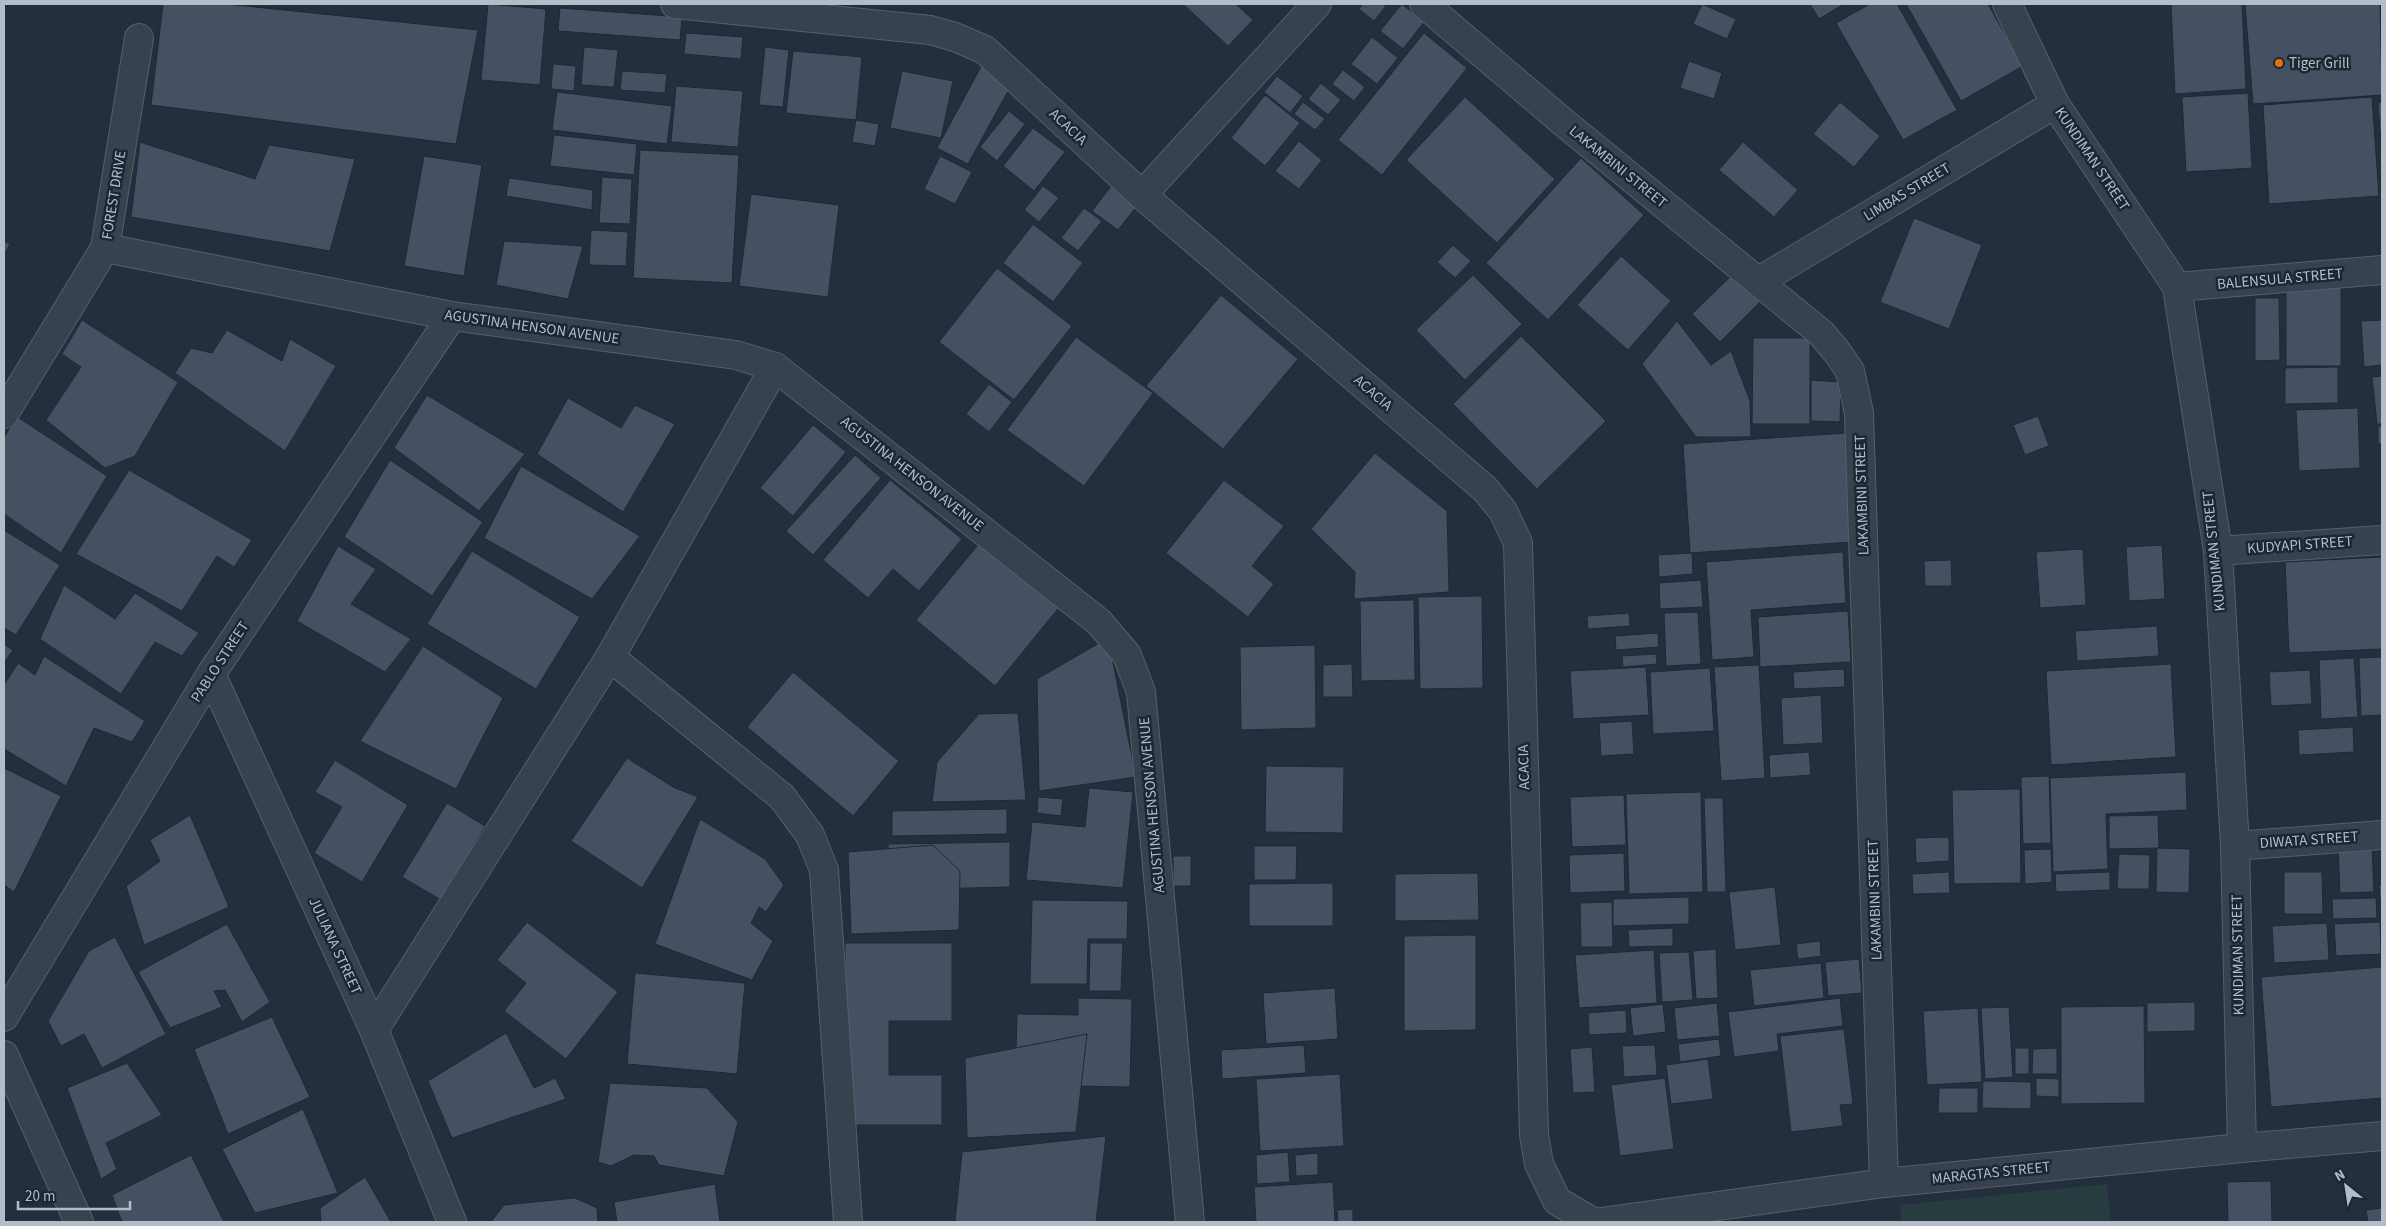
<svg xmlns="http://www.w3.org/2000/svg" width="2386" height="1226" font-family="'Source Sans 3',sans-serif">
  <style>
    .green { fill: #263c3f }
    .building { fill: #455162; stroke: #1f2835 }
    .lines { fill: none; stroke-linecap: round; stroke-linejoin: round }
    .minor-casing { stroke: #565f6c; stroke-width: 30 }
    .minor { stroke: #38414e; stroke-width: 28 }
    .food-dot { fill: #e8710a; stroke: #1d2633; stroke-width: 2 }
    .labels { text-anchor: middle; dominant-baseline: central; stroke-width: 5; stroke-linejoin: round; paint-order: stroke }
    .poi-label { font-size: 15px; fill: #b4bcc9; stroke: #1d2633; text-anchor: start }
    .street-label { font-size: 15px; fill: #b4bcc9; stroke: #1d2633 }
  </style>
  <rect width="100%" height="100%" fill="#242f3e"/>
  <path class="green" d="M2107,1184L2111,1222H1901L1900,1205Z"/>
  <g class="building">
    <path d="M163,4H226L478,30L456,144L151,105Z"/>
    <path d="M488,4L546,9L540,85L481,80Z"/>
    <path d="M1183,4H1236L1253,20L1228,46Z"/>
    <path d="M1363,4H1382L1386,6L1374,21L1359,9Z"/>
    <path d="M1402,4L1424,22L1403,49L1380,31Z"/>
    <path d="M1702,4L1736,19L1727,39L1693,24Z"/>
    <path d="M1810,4H1844L1819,19Z"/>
    <path d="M1870,4H1897L1957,110L1903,140L1836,23Z"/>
    <path d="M1906,4H1988L2023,66L1961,101Z"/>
    <path d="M2171,4H2242L2246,89L2175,94Z"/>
    <path d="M2245,4H2380L2382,95L2253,104Z"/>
    <path d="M560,8L682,17L680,40L558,31Z"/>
    <path d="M686,33L743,37L741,59L684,54Z"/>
    <path d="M1424,33L1467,68L1382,175L1338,140Z"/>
    <path d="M1372,37L1398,58L1377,84L1351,64Z"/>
    <path d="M584,47L618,50L614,87L581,85Z"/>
    <path d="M765,47L789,50L783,107L759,105Z"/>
    <path d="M793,51L862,57L856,120L786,113Z"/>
    <path d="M1689,61L1722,73L1714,99L1680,88Z"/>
    <path d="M553,64L576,66L574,91L551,89Z"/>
    <path d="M982,65L1013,82L968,164L937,148Z"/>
    <path d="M1343,70L1365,87L1354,101L1332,84Z"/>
    <path d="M622,71L667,74L665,93L620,90Z"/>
    <path d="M902,71L953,81L941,138L890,128Z"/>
    <path d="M1277,76L1303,96L1290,113L1264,92Z"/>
    <path d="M1321,83L1341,100L1328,115L1308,99Z"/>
    <path d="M676,86L743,91L738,147L671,142Z"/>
    <path d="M557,92L672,106L667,144L552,130Z"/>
    <path d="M2248,93L2252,168L2186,172L2182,97Z"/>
    <path d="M1265,95L1300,123L1265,166L1231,138Z"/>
    <path d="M1465,97L1555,179L1497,243L1406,160Z"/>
    <path d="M2372,97L2379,196L2269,204L2263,105Z"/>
    <path d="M1303,102L1325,119L1315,130L1294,114Z"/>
    <path d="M1840,102L1880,136L1854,167L1813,134Z"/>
    <path d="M2382,102V156L2378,103Z"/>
    <path d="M1009,111L1025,124L997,161L980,147Z"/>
    <path d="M856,120L879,124L875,146L852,142Z"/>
    <path d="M1033,128L1065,152L1034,191L1003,166Z"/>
    <path d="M554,135L637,144L634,175L550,166Z"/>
    <path d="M1299,141L1322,160L1299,189L1275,171Z"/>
    <path d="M140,142L255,179L269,145L355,159L330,251L131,217Z"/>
    <path d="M1743,142L1798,190L1774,217L1719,170Z"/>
    <path d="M640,150L739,155L732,283L633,278Z"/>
    <path d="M424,156L482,165L464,276L404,266Z"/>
    <path d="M940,156L972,172L955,204L924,189Z"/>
    <path d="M1581,158L1644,215L1548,320L1486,263Z"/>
    <path d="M602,177L632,179L630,224L599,223Z"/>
    <path d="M509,178L593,190L592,210L506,196Z"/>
    <path d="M1115,181L1141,201L1118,230L1092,211Z"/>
    <path d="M1043,186L1059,198L1039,222L1024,210Z"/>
    <path d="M751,194L839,205L828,297L739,286Z"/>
    <path d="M1084,208L1102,221L1078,251L1061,238Z"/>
    <path d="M1914,218L1982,245L1949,329L1880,302Z"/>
    <path d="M1033,224L1083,263L1053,302L1003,263Z"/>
    <path d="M591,230L628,232L626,266L589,265Z"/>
    <path d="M4,241L10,244L4,255Z"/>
    <path d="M504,241L583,246L568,299L496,285Z"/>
    <path d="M1453,245L1471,261L1455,278L1437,262Z"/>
    <path d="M1621,256L1671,301L1628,350L1577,305Z"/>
    <path d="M997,268L1072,326L1014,400L939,342Z"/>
    <path d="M1734,273L1761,301L1720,342L1692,314Z"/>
    <path d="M1473,275L1522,324L1465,380L1416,330Z"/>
    <path d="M2341,284V366H2286V285Z"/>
    <path d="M1221,295L1298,359L1223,449L1146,386Z"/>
    <path d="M2255,298H2279L2280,360L2255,361Z"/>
    <path d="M82,320L178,382L135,456L105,468L46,420L81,367L62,354Z"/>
    <path d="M2382,320V365L2364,367L2361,321Z"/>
    <path d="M1677,321L1711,365L1731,351L1750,401L1751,437H1696L1642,364Z"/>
    <path d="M227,330L282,361L290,339L336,366L285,451L175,373L191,348L212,353Z"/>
    <path d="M1521,336L1606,421L1537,489L1453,404Z"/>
    <path d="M1076,337L1153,393L1084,486L1007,430Z"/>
    <path d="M1753,338H1810V424H1752Z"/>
    <path d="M2338,367V403L2285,404V368Z"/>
    <path d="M2382,376V424H2377L2372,377Z"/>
    <path d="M1811,380L1841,382L1840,422L1811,421Z"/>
    <path d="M989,384L1012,402L989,432L966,414Z"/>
    <path d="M427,395L525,454L479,511L394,448Z"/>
    <path d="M568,398L621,428L635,405L675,424L623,512L537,454Z"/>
    <path d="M2358,408L2360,468L2299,471L2296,410Z"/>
    <path d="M16,416L107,476L61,553L4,514V438Z"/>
    <path d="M2038,416L2049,446L2025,455L2013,425Z"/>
    <path d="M813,425L846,452L793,516L760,488Z"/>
    <rect x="2378" y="426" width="4" height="18"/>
    <path d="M1846,433L1853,542L1690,553L1683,444Z"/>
    <path d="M1375,453L1447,511L1449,592L1354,599L1355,572L1311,529Z"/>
    <path d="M855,455L881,478L813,555L786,531Z"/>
    <path d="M390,460L483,522L432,596L344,537Z"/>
    <path d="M521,466L640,536L592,599L484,538Z"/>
    <path d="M129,470L252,540L234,567L217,556L182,611L76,554Z"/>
    <path d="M890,480L962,539L919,591L893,569L868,598L823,560Z"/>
    <path d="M1224,480L1284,526L1252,566L1274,584L1248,617L1166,553Z"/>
    <path d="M4,530L60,565L16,635L4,628Z"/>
    <path d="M982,540L1061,605L995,686L916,620Z"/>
    <path d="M2162,545L2165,599L2129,601L2126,547Z"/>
    <path d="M338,546L376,569L351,604L411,639L385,672L297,621Z"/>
    <path d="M2083,549L2086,605L2040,608L2036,552Z"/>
    <path d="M472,551L580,617L536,689L427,624Z"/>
    <path d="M1843,552L1846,603L1751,610L1754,657L1712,660L1706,562Z"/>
    <path d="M1692,553L1693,574L1659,577L1658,555Z"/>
    <path d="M2382,557V649L2289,653L2285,562Z"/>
    <path d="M1951,560L1952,586H1925L1924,561Z"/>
    <path d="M1701,580L1703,607L1660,609L1659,583Z"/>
    <path d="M64,585L115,619L135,593L199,633L182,656L155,642L121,694L40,639Z"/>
    <path d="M1482,596L1483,688L1420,689L1418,597Z"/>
    <path d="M1414,600L1415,680L1361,681L1360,601Z"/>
    <path d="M1848,611L1851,662L1760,667L1758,617Z"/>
    <path d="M1698,612L1701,664L1666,666L1664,613Z"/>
    <path d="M1629,613L1630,626L1588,629L1587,616Z"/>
    <path d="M2157,626L2159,656L2077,661L2075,631Z"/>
    <path d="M1658,633L1659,647L1616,650L1615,636Z"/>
    <path d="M1108,638L1136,777L1039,791L1037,679Z"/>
    <path d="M4,644L13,650L4,663Z"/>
    <path d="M1315,645L1316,728L1241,730L1240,647Z"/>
    <path d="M423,646L503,698L456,789L360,741Z"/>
    <path d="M1656,654L1657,664L1623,667L1622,656Z"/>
    <path d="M44,656L145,721L132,742L94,728L66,786L4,749V685L18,663L35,675Z"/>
    <path d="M2382,657V715L2361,716L2359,658Z"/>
    <path d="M2354,658L2358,717L2321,719L2319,660Z"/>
    <path d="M1352,664L1353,697H1323V665Z"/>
    <path d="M2171,664L2176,757L2051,765L2046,671Z"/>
    <path d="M1759,665L1765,778L1721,781L1714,667Z"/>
    <path d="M1646,667L1649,715L1573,719L1570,671Z"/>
    <path d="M1710,668L1714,731L1653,734L1650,672Z"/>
    <path d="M1844,669L1845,687L1794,689L1793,672Z"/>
    <path d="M2310,670L2312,704L2271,706L2269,672Z"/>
    <path d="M793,672L899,761L853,816L747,727Z"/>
    <path d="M1821,695L1823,743L1783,745L1781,698Z"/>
    <path d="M1018,713L1026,800L932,802L937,762L979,714Z"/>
    <path d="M1632,721L1634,754L1601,756L1599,723Z"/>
    <path d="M2353,727L2354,752L2299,755L2298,730Z"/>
    <path d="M1809,752L1811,775L1770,778L1769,755Z"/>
    <path d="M627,758L673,787L698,797L642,888L571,841Z"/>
    <path d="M335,760L408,805L362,882L314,853L342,807L315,792Z"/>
    <path d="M1266,766L1344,767L1343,833L1265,832Z"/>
    <path d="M4,768L61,796L14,892L4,885Z"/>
    <path d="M2186,772L2187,810L2106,814L2108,869L2053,872L2050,778Z"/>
    <path d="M2049,776L2051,843L2023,844L2021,777Z"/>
    <path d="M1089,788L1133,792L1123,888L1026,880L1032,822L1085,827Z"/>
    <path d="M2020,789L2021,883L1954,884L1952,790Z"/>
    <path d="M1701,792L1703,892L1629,894L1626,794Z"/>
    <path d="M1624,795L1626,845L1572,847L1570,797Z"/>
    <path d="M1038,797L1063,799L1061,816L1037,813Z"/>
    <path d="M1704,798H1723L1726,892H1707Z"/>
    <path d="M447,803L485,826L441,900L402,877Z"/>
    <path d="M1007,809V834L892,836V811Z"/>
    <path d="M190,815L229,907L144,945L126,886L160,861L150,840Z"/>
    <path d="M2158,815L2159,848L2109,849V816Z"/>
    <path d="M700,819L765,859L784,885L766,912L759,907L751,923L773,941L752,980L655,944Z"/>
    <path d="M1949,837V861L1916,863L1915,838Z"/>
    <path d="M1010,842V887L889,890L888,844Z"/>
    <path d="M933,845L960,871L959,930L851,934L848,852Z"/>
    <path d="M1254,846H1297L1296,880H1254Z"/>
    <path d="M2372,846L2374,892L2340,893L2338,848Z"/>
    <path d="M2157,848L2190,849L2189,893L2156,892Z"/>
    <path d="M2051,849L2052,882L2025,884L2024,850Z"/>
    <path d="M1624,853L1625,891L1570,893L1569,855Z"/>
    <path d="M2119,854L2150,855L2149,889H2117Z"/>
    <rect x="1173" y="856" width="18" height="30"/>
    <path d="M1949,872L1950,893L1913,894L1912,874Z"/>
    <path d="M2110,872V890L2056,892L2055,874Z"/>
    <path d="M2284,872H2322L2323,914H2284Z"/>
    <path d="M1478,873L1479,920L1395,921V874Z"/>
    <path d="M1333,883V926H1249V884Z"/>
    <path d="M2379,885H2382V920Z"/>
    <path d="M1775,887L1781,945L1735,950L1729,892Z"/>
    <path d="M1689,897V924L1613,926V899Z"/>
    <path d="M2376,898L2377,918L2333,919L2332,899Z"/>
    <path d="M1032,900L1128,901L1127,939H1088L1087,984H1030Z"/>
    <path d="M1612,902L1613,947H1581L1580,903Z"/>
    <path d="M527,922L618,992L566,1059L504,1011L526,983L497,960Z"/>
    <path d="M2380,922L2381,954L2336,956L2334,924Z"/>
    <path d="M2327,923L2329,960L2274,963L2272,926Z"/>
    <path d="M227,924L270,1002L242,1022L225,990L214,991L222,1007L170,1028L138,972Z"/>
    <path d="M1673,928V946L1629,947L1628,930Z"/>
    <path d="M1476,935V1030L1404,1031V936Z"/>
    <path d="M115,937L166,1034L102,1068L84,1034L61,1046L48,1021L89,951Z"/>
    <path d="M1820,941L1821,956L1798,959L1796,944Z"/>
    <path d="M845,943H952V1021H889V1075H942V1125H844Z"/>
    <path d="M1090,943H1123L1121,991H1089Z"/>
    <path d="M1716,949L1718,998L1696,999L1693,951Z"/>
    <path d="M1654,950L1657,1003L1579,1008L1575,955Z"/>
    <path d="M1689,952L1693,1000L1662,1002L1659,953Z"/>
    <path d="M1859,959L1862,993L1828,996L1825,962Z"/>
    <path d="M1821,963L1824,998L1754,1006L1750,970Z"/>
    <path d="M2382,967V1098L2271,1107L2261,977Z"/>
    <path d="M635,973L745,983L737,1074L627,1064Z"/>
    <path d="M1335,988L1338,1039L1266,1044L1263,993Z"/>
    <path d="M1078,998L1132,999L1130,1087L1015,1085L1017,1014L1078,1015Z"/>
    <path d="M1840,998L1843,1026L1777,1034L1779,1051L1734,1057L1728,1012Z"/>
    <path d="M2195,1002V1031L2147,1032V1003Z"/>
    <path d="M1717,1003L1720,1036L1677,1040L1674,1008Z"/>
    <path d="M1663,1004L1666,1032L1633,1036L1630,1008Z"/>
    <path d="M2144,1006L2145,1103L2061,1104V1007Z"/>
    <path d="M2009,1007L2013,1077L1985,1079L1981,1008Z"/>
    <path d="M1978,1008L1982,1082L1927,1085L1923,1011Z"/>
    <path d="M1626,1010L1627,1033L1589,1035L1588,1013Z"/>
    <path d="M272,1017L310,1097L228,1134L194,1049Z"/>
    <path d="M1844,1029L1853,1104L1840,1105L1843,1126L1791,1132L1780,1036Z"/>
    <path d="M506,1033L534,1088L555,1078L566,1099L452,1138L428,1081Z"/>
    <path d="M1087,1034L1076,1132L967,1138L965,1058Z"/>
    <path d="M1719,1039L1721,1056L1680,1062L1678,1044Z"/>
    <path d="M1304,1045L1306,1073L1222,1079L1221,1050Z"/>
    <path d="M1655,1045L1657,1075L1624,1077L1622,1046Z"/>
    <path d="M1592,1047L1595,1092L1573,1093L1570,1049Z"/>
    <rect x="2015" y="1048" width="14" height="26"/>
    <path d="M2057,1048V1074H2032L2033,1049Z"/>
    <path d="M1708,1059L1713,1099L1671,1104L1666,1065Z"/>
    <path d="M127,1063L162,1115L106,1143L117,1169L101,1179L67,1088Z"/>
    <path d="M1340,1074L1344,1146L1260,1151L1256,1079Z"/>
    <path d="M1665,1078L1674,1149L1620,1156L1611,1085Z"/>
    <path d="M2036,1078L2059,1079V1097L2036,1096Z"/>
    <path d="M1983,1081L2031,1082V1109L1982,1108Z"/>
    <path d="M610,1083L707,1088L738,1122L724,1176L659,1165L654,1156L634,1155L611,1166L598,1162Z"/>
    <path d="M1939,1088H1978V1113H1938Z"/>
    <path d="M303,1109L338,1193L255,1213L222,1149Z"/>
    <path d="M1106,1136L1096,1222H955L962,1152Z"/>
    <path d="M1288,1152L1290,1182L1257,1184L1256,1155Z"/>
    <path d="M1318,1153V1175L1296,1176L1295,1155Z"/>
    <path d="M191,1155L224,1222H122L112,1195Z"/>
    <path d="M365,1177L391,1222H321L320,1208Z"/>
    <path d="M2271,1181L2272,1222H2228L2227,1182Z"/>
    <path d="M1333,1182L1335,1222H1256L1254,1187Z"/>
    <path d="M715,1184L720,1222H617L614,1202Z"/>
    <path d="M575,1198L597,1208L598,1222H491L504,1205Z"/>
    <path d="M2382,1208V1222H2368L2366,1210Z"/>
    <path d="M1353,1209V1222H1338L1337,1210Z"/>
  </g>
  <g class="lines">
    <g class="minor-casing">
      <g id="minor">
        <path d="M675,4L930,30L955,37L985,50L1142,195L1485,489L1503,511L1518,543L1534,1135L1539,1164L1557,1201L1593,1222"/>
        <path d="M1424,4L1563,122L1821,333L1837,352L1850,371L1859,413L1884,1183"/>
        <path d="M2007,4L2055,104L2177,287L2218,551L2235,846L2242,1148"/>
        <path d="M1142,195L1317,4"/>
        <path d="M105,248L452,316L736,355L775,367L1099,622L1127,655L1141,692L1190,1222"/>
        <path d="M1759,281L2055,104"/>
        <path d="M2177,287L2382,270"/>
        <path d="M4,414L105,248L139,38"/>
        <path d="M2218,551L2382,540"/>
        <path d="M610,657L775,367"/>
        <path d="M211,674L374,1030L452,1222"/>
        <path d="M2235,846L2382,835"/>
        <path d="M4,1017L211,674L452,316"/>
        <path d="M374,1030L610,657L782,797L810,835L824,870L848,1222"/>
        <path d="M4,1055L79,1222"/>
        <path d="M1601,1222L1884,1183L2242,1148L2382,1136"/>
      </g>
    </g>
    <use href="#minor" class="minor"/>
  </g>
  <circle class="food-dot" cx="2279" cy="63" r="5"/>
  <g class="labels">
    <g class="poi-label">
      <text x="2289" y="63">Tiger Grill</text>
    </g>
    <g class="street-label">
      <text transform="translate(1068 127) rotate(43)">ACACIA</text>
      <text transform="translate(2092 159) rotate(56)">KUNDIMAN STREET</text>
      <text transform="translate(1618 167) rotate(39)">LAKAMBINI STREET</text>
      <text transform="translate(1907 192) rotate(-31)">LIMBAS STREET</text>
      <text transform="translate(114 195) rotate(-81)">FOREST DRIVE</text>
      <text transform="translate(2280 279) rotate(-5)">BALENSULA STREET</text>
      <text transform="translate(532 327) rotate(8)">AGUSTINA HENSON AVENUE</text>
      <text transform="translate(1373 393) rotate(41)">ACACIA</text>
      <text transform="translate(912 474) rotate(38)">AGUSTINA HENSON AVENUE</text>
      <text transform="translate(1862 495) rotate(-92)">LAKAMBINI STREET</text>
      <text transform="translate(2300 545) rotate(-4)">KUDYAPI STREET</text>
      <text transform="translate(2214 551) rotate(-96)">KUNDIMAN STREET</text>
      <text transform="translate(220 662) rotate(-57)">PABLO STREET</text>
      <text transform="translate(1524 767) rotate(-92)">ACACIA</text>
      <text transform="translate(1152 805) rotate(-95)">AGUSTINA HENSON AVENUE</text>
      <text transform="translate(2309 840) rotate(-4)">DIWATA STREET</text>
      <text transform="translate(1875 900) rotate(-92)">LAKAMBINI STREET</text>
      <text transform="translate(335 946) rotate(65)">JULIANA STREET</text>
      <text transform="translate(2238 955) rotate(-91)">KUNDIMAN STREET</text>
      <text transform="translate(1991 1173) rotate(-6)">MARAGTAS STREET</text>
    </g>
  </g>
  <rect width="2386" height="1226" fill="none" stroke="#b4bcc9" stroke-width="10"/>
  <g transform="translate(2346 1186) rotate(330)" stroke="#1d2633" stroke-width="4" paint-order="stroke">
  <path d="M0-4L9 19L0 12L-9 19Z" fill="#b4bcc9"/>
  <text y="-8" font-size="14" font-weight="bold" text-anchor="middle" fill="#b4bcc9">N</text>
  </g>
  <path d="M18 1201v8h112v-8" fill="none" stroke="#b4bcc9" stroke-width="2.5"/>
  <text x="25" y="1201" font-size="15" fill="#b4bcc9" stroke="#1d2633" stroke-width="4" paint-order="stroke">20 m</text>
</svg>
